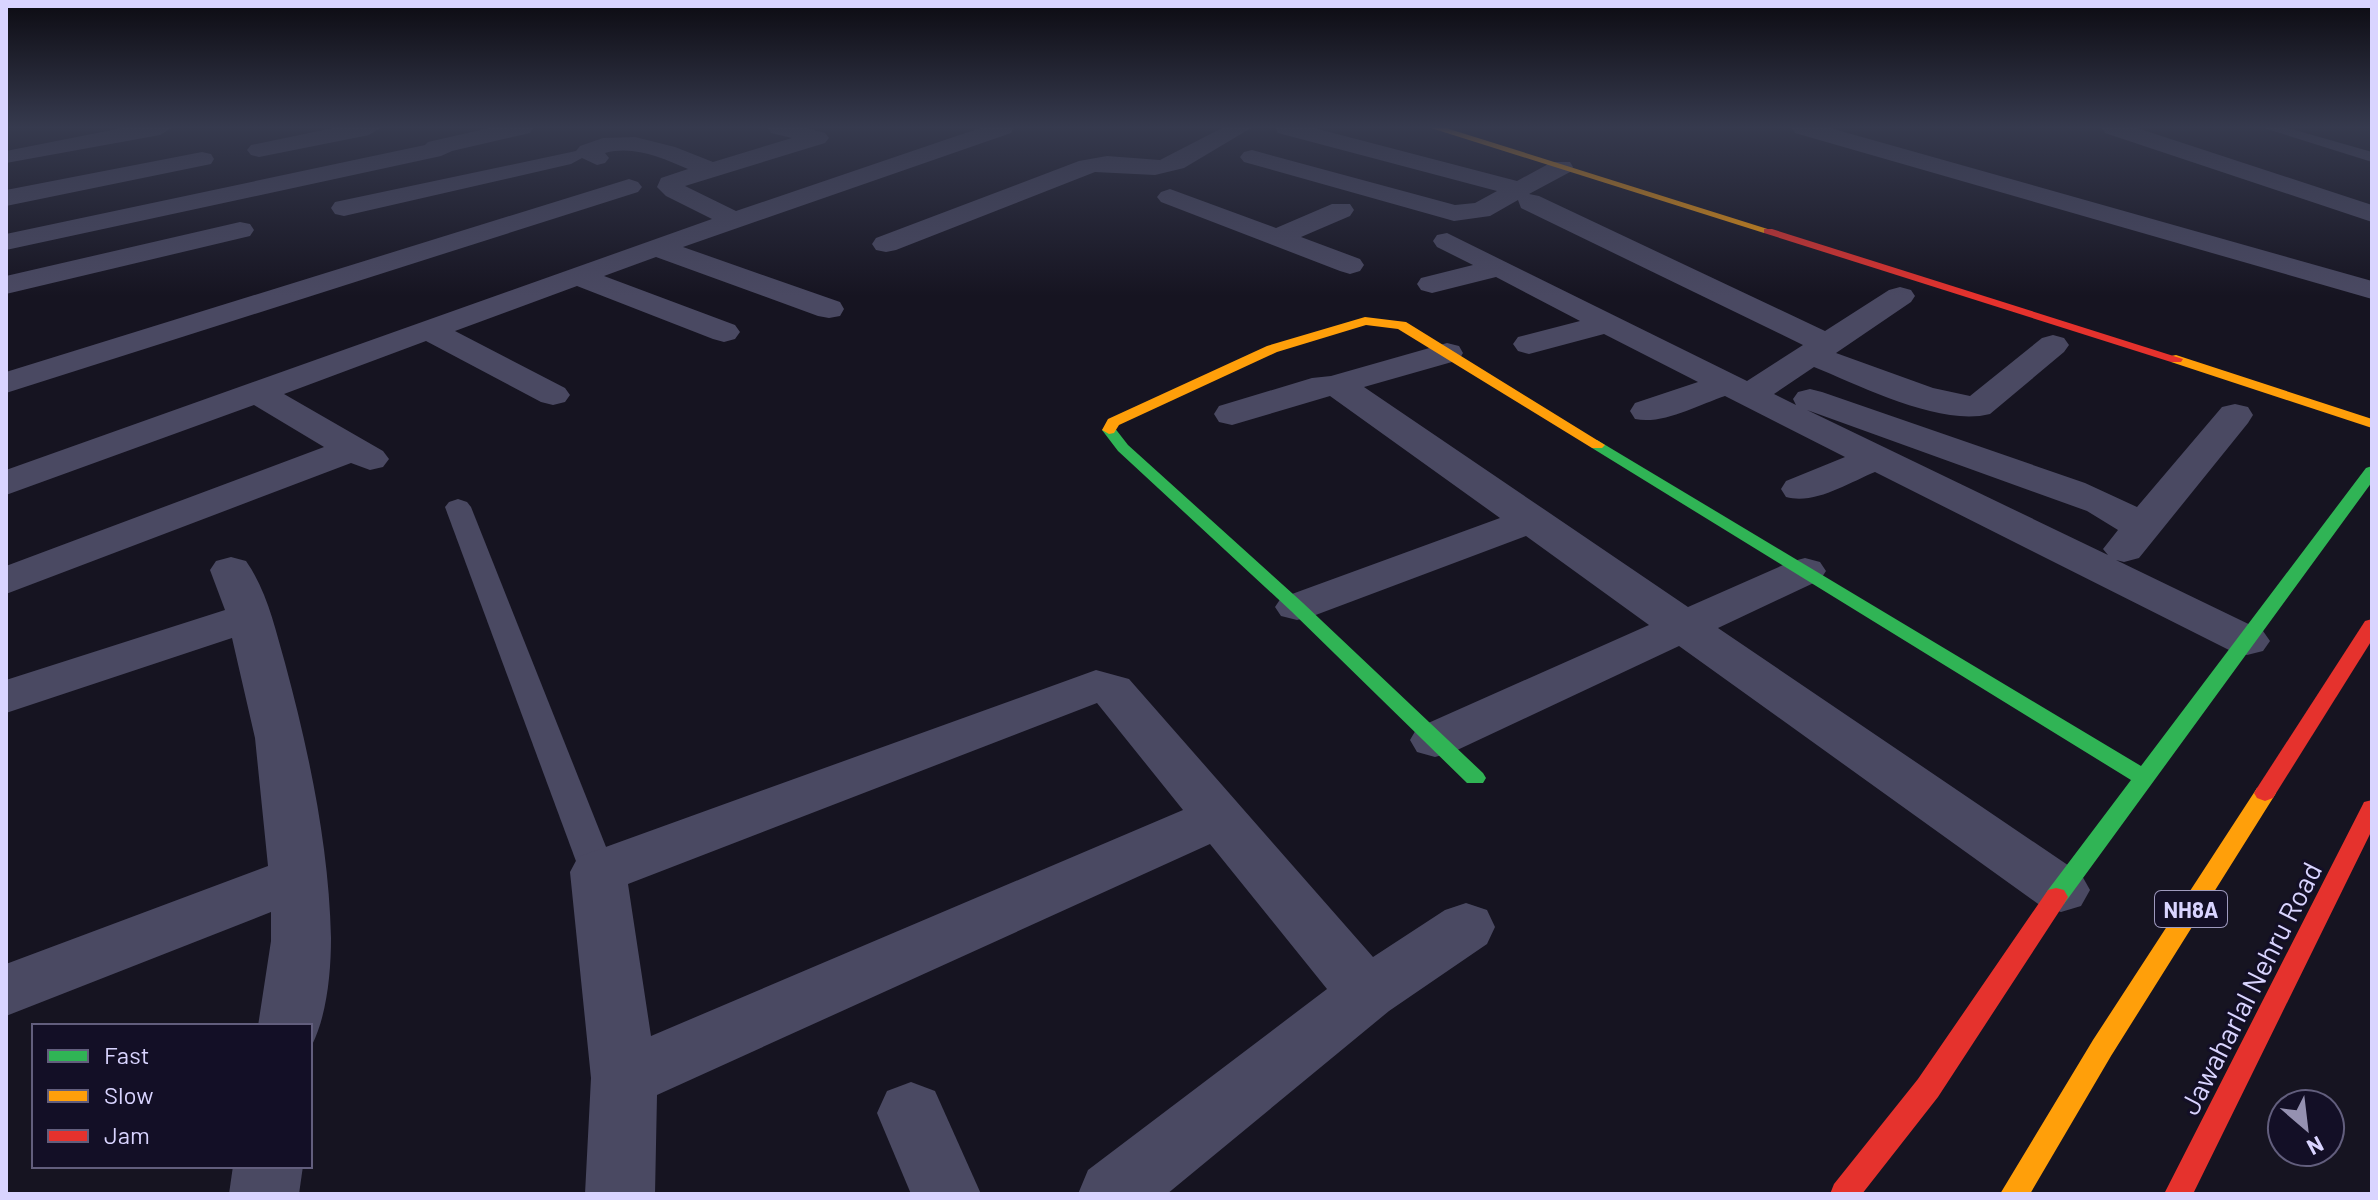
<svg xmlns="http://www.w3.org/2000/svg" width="2378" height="1200" font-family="Barlow,sans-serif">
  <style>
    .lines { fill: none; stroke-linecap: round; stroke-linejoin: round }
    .lane { fill: #4a4962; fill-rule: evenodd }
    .street { fill: #4a4962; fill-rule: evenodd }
    .fast { fill: #30b455; fill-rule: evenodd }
    .slow { fill: #ff9f0a; fill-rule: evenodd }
    .jam { fill: #e5322d; fill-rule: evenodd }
    .labels { text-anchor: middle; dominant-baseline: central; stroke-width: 6; stroke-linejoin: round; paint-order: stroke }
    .shield { fill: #130f26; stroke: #9e99be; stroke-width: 2 }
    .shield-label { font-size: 22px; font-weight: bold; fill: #d9d4ff }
    .near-street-label { font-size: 28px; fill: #d9d4ff; stroke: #130f26 }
  </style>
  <rect width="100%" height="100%" fill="#161421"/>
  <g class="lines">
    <g class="lane">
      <path d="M2264,128H2288L2372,152V162Z"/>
      <path d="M458,499L467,502L471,507L616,872L611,882L598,886L585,882L580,872L445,507L449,502Z"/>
    </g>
    <g class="street">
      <path d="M122,128H171L160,135L6,163V151Z"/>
      <path d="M333,128H380L369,135L259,157L251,155L247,150L251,145Z"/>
      <path d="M489,128H533L530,133L452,151L441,156L6,250V234L425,145L428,142Z"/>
      <path d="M768,128H807L825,133L829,138L825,143L685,186L736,211L980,128H1014L1011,133L683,247L840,302L844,309L840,316L829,318L818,316L656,257L604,276L735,325L740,332L735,339L724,342L713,339L577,286L455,331L565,388L570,395L565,402L553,405L541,402L426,341L284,394L383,451L389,459L383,467L370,470L351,463L6,594V566L324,447L254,405L6,495V470L712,219L666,196L657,187L661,178L688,169C662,158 634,145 605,153L609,158L605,163L597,165L582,158L571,164L344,216L335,214L331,208L335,202L576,151L580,146L603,138L635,137L675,147L713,162L792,138L771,133Z"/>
      <path d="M1222,128H1251L1184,168L1155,175L1095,172L896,250L886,252L876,250L872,244L876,238L1079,161L1107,156L1160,160Z"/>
      <path d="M1275,128H1314L1517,181L1552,162H1570L1573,167L1570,172L1529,194L1539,196L1825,331L1889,290L1900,287L1911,290L1915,296L1911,302L1836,353L1933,388L1970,396L2042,338L2053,335L2064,338L2069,345L2064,352L1990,414C1941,427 1861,386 1814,367L1774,394L1796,405L1793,399L1798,392L1810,389L1822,392L2085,483L2137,507L2222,407L2235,404L2248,407L2253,415L2248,423L2139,558L2124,562L2116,560L2263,631L2270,641L2263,651L2247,655L2231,651L1875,472C1848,483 1815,505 1786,497L1781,489L1786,481L1845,457L1725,396C1698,405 1663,425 1635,419L1630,411L1635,403L1698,382L1604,334L1529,354L1518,351L1513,344L1518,337L1580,321L1496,277L1432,293L1421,290L1417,284L1421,278L1473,265L1437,247L1433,241L1437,235L1447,233L1747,381L1803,345L1521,208L1518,200L1490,216L1454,221L1244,162L1240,157L1244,152L1252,150L1455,205L1475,203L1497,191L1278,133ZM1807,410L2087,511L2118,530L2103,549L2108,555Z"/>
      <path d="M1792,128H1830L2372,281V299L1795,133Z"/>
      <path d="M2102,128H2137L2372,205V222L2105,133Z"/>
      <path d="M202,152L211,154L214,159L211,164L6,206V190Z"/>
      <path d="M629,179L638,182L642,187L638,192L6,393V372Z"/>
      <path d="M1170,189L1276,228L1332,204H1350L1354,210L1350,216L1301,237L1360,259L1364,265L1360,271L1350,274L1340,271L1161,202L1157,197L1161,192Z"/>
      <path d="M240,222L250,224L254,230L250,236L6,294V276Z"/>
      <path d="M1447,343L1459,346L1463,353L1459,360L1364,387L1688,607L1790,562L1805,558L1820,562L1826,571L1820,580L1718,628L2081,874L2090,890L2081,906L2061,912L2041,906L1679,646L1453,752L1435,757L1417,752L1410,740L1417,728L1649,625L1526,536L1313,616L1297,620L1281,616L1275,607L1281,598L1500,518L1330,396L1232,425L1219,422L1214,414L1219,406L1312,378L1331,376Z"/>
      <path d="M231,557L246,561C267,591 275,628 285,663C309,752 329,846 331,938C331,972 327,1015 312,1045L310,1046V1026H258L271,941V912L6,1016V964L268,866L255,738L232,638L6,713V680L225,610L210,570L216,561Z"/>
      <path d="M1096,670L1129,679L1373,957L1445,910L1466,903L1487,910L1495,927L1487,944L1389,1011L1167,1194H1078L1088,1170L1327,989L1210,844L657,1095L655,1194H585L591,1078L570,872L578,857ZM1097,703L1183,810L651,1036L628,884Z"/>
      <path d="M911,1082L935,1091L981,1194H911L877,1113L887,1091Z"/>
      <path d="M233,1166H303L299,1194H229Z"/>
    </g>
    <g class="fast">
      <path d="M1109,426L1114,427L1128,445L1303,603L1483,773L1486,778L1483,783H1467L1291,611L1118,451L1102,430Z"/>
      <path d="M1597,440L2141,766L2366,468L2372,466V482L2064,904L2056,906L2048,904L2044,897L2048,890L2131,780L1592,448V442Z"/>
    </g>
    <g class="slow">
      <path d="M1431,128H1446L1774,231L1764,233Z"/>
      <path d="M1365,317L1406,322L1605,445L1602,448H1592L1398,329L1366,325L1277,352L1119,425L1114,433L1109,434L1102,430L1108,419L1267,346Z"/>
      <path d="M2176,355L2372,419V428L2171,362V356Z"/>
      <path d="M2265,785L2273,788L2276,793L2273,798L2111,1056L2030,1194H2000L2093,1040L2257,788Z"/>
    </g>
    <g class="jam">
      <path d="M1764,229H1772L2183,359L2181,362H2171L1764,233Z"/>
      <path d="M2372,619V640L2273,798L2265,801L2257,798L2254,793L2257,788L2365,621Z"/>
      <path d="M2372,800V830L2193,1194H2164L2361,808L2364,802Z"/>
      <path d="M2056,888L2064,890L2068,897L2064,904L1938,1097L1862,1194H1830L1834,1184L1918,1079L2048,890Z"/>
    </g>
  </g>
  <linearGradient id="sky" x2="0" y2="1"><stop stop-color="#0c0b12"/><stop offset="0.43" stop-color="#363a4e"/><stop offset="1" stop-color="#363a4e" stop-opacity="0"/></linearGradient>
  <rect width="2378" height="296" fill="url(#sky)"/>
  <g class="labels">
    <rect class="shield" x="2155" y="891" width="72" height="36" rx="6"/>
    <g class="shield-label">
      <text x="2191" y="909">NH8A</text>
    </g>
    <g class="near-street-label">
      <text transform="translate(2250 988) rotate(-63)">Jawaharlal Nehru Road</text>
    </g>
  </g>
  <rect width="2378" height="1200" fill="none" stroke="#d9d4ff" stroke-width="16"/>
  <rect x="32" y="1024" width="280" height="144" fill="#130f26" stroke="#625e7d" stroke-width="2"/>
  <rect x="48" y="1050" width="40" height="12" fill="#30b455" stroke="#625e7d" stroke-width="2"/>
  <text x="104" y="1064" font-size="24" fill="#d9d4ff">Fast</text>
  <rect x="48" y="1090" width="40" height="12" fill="#ff9f0a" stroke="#625e7d" stroke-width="2"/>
  <text x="104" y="1104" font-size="24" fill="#d9d4ff">Slow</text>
  <rect x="48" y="1130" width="40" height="12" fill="#e5322d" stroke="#625e7d" stroke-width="2"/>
  <text x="104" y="1144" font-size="24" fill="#d9d4ff">Jam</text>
  <g transform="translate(2306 1128) rotate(152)"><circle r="38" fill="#130f26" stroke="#625e7d" stroke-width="2"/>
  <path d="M0-6L14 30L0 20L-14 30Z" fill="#9591b1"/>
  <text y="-12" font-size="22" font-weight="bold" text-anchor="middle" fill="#d9d4ff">N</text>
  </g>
</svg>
